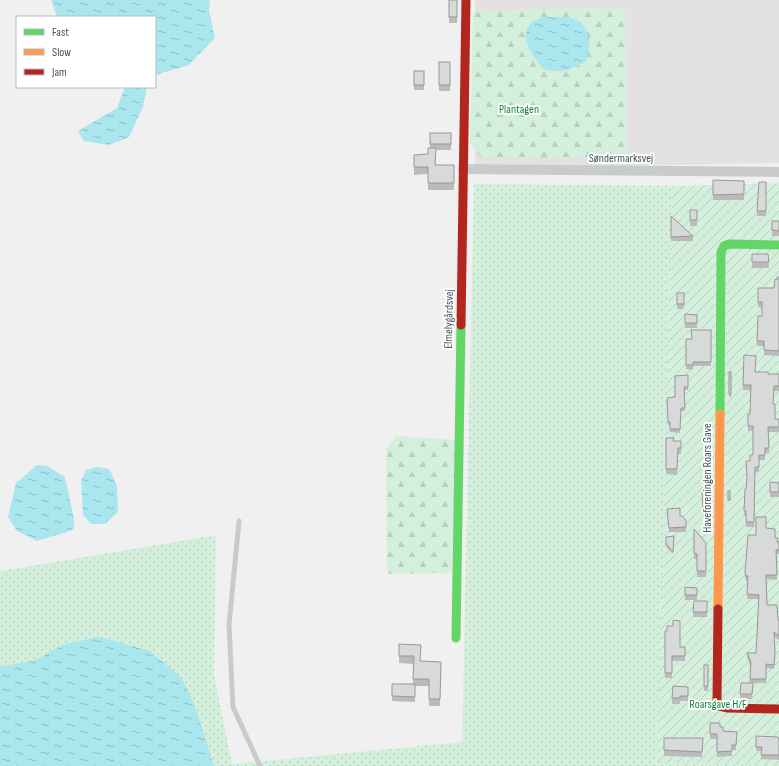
<svg xmlns="http://www.w3.org/2000/svg" width="779" height="766" font-family="'Sofia Sans Condensed',sans-serif">
  <style>
    .education { fill: #e3e1e2 }
    .grass { fill: url(#grass-dots) }
    .forest { fill: url(#forest-firs); fill-rule: evenodd }
    .garden { fill: url(#garden-furrows) }
    .water { fill: url(#water-ripples) }
    .lines { fill: none; stroke-linecap: round; stroke-linejoin: round }
    .lane { stroke: #c8cbcc; stroke-width: 5 }
    .street { stroke: #c8cbcc; stroke-width: 10 }
    .fast { stroke: #63d668; stroke-width: 9 }
    .slow { stroke: #ff974d; stroke-width: 9 }
    .jam { stroke: #b3261e; stroke-width: 9 }
    .wall { fill: #babbbb }
    .building { fill: #d8d9d9; stroke: #979898 }
    .labels { text-anchor: middle; dominant-baseline: central; stroke-width: 3.5; stroke-linejoin: round; paint-order: stroke }
    .park-label { font-size: 12px; fill: #168040; stroke: #fff }
    .street-label { font-size: 12px; fill: #47555d; stroke: #fff }
  </style>
  <defs>
    <pattern id="grass-dots" width="8" height="8" patternUnits="userSpaceOnUse"><rect width="8" height="8" fill="#d4f0dc"/><path d="M2 2h.1M6 6h.1" fill="none" stroke="#b7d0bf" stroke-width="1.8" stroke-linecap="round"/></pattern>
    <pattern id="forest-firs" width="22" height="20" patternUnits="userSpaceOnUse"><rect width="22" height="20" fill="#d4f0dc"/><path d="M5 1l3.5 6h-7zM16 11l3.5 6h-7z" fill="#b7d0bf"/></pattern>
    <pattern id="garden-furrows" width="10" height="10" patternUnits="userSpaceOnUse"><rect width="10" height="10" fill="#d4f0dc"/><path d="M-1 1l2-2M0 10L10 0M9 11l2-2" fill="none" stroke="#b7d0bf"/></pattern>
    <pattern id="water-ripples" width="26" height="14" patternUnits="userSpaceOnUse"><rect width="26" height="14" fill="#a9e6ee"/><path d="M2 4q2-2 4 0t4 0M15 11q2-2 4 0t4 0" fill="none" stroke="#8bbdc4"/></pattern>
  </defs>
  <rect width="100%" height="100%" fill="#f1f0f0"/>
  <path class="education" d="M475,0H779V163L475,169Z"/>
  <path class="grass" d="M474,184L672,186L659,751L779,766H208L150,651L115,641L97,638L62,645L36,660L0,667V571L216,535L214,675L232,764L462,742Z"/>
  <g class="forest">
    <path d="M625,8L627,158L481,157L470,143L473,11ZM527,43L587,61C575,68 559,76 545,69C538,66 531,50 527,43Z"/>
    <path d="M396,436L456,440L452,573L388,574L387,567L386,449Z"/>
  </g>
  <path class="garden" d="M779,183V766L657,762L672,186Z"/>
  <g class="water">
    <path d="M51,0H210L209,11L215,38L189,65L155,75V17H57Z"/>
    <path d="M544,17H568L580,21C592,37 590,41 587,61C577,66 567,72 555,71C552,71 545,70 543,68C536,62 523,41 526,32C528,23 537,19 544,17Z"/>
    <path d="M125,87H147L143,107L129,137L109,145L84,141L78,131L117,108Z"/>
    <path d="M37,465L47,466L65,477L74,519V529L67,532L37,541L17,531L8,517L16,483Z"/>
    <path d="M97,467L109,469L117,486L118,512L105,524H91L83,515L81,481L86,470Z"/>
    <path d="M97,637L115,641L150,651L182,678L195,706L214,766H0V667L36,660L62,645Z"/>
  </g>
  <g class="lines">
    <path class="lane" d="M239,521L229,625L233,707L260,766"/>
    <path class="street" d="M463,169L779,172"/>
    <g class="fast">
      <path d="M720,414L721,252L724,246L729,244L779,245"/>
      <path d="M456,638L461,325"/>
    </g>
    <path class="slow" d="M718,609L720,414"/>
    <g class="jam">
      <path d="M461,325L466,0"/>
      <path d="M718,609L717,701L719,706L728,708L779,709"/>
    </g>
  </g>
  <g class="wall">
    <rect x="449" y="0" width="8" height="23"/>
    <rect x="439" y="62" width="11" height="29"/>
    <rect x="414" y="71" width="10" height="19"/>
    <path d="M430,133H451V150H436L435,165H454V190H428V174L414,175V155L428,154L430,148Z"/>
    <path d="M713,180L744,181V200H713Z"/>
    <path d="M766,182V216H757V211Z"/>
    <rect x="690" y="210" width="7" height="16"/>
    <path d="M671,216L693,236V241H671Z"/>
    <rect x="772" y="221" width="7" height="15"/>
    <path d="M752,254H768L769,268H752Z"/>
    <path d="M779,277V356L764,355V346H757L758,316H762V307H758V288H774Z"/>
    <rect x="677" y="293" width="7" height="16"/>
    <path d="M685,314L697,315V328H685Z"/>
    <path d="M711,330V366H693V370L686,369V339H691Z"/>
    <path d="M744,355L756,372L768,374H779V391H774L773,404L775,419H779V432H768L769,453H765V460H759V472H755L754,527H746V516H744L746,489L750,461L753,455V431H748V414H750L751,390H743Z"/>
    <rect x="729" y="372" width="2" height="25"/>
    <path d="M688,375V390H685V411H681L680,433L670,432V425H668L667,398L675,397Z"/>
    <path d="M666,438L673,441H681V454H678L677,475L666,474Z"/>
    <path d="M770,482L779,483V497H770Z"/>
    <path d="M702,489H710V518H703Z"/>
    <path d="M667,509L686,520V532H669Z"/>
    <path d="M766,528L775,538L777,542H779V554H776L777,580L766,579L767,605L778,620H779V640L774,637L775,658L774,669L766,668V683H753L752,699H740L741,683H750V666L747,657V653H756L759,599H747L748,580L746,581L745,577V573L756,535Z"/>
    <path d="M694,529L706,543V577H697V559H694Z"/>
    <path d="M674,536L673,554L666,547V537Z"/>
    <path d="M685,587L697,588V600H685Z"/>
    <path d="M694,601H707V617H693Z"/>
    <path d="M665,631L680,647H685V661H672V678H665Z"/>
    <path d="M399,644L421,661L441,662L440,706H429V686H415V702L392,701V684H413V664L399,663Z"/>
    <rect x="704" y="665" width="4" height="26"/>
    <path d="M673,686L688,687V701H680V704H672Z"/>
    <path d="M710,723L720,727L723,731L737,732L736,750H732V756L717,757V739H710Z"/>
    <path d="M756,736L779,740V760L761,759L762,751H756Z"/>
    <path d="M664,738L703,744L702,757L664,756Z"/>
  </g>
  <g class="building">
    <rect x="449" y="0" width="8" height="17"/>
    <rect x="439" y="62" width="11" height="23"/>
    <rect x="414" y="71" width="10" height="14"/>
    <rect x="430" y="133" width="21" height="11"/>
    <path d="M428,148H436L435,165H454V183H428V167H414V155L428,154Z"/>
    <path d="M713,180L744,181V194L713,195Z"/>
    <path d="M759,182H766V211H757Z"/>
    <rect x="690" y="210" width="7" height="10"/>
    <path d="M671,216L693,236L671,237Z"/>
    <path d="M772,221H779V231L772,230Z"/>
    <path d="M752,254H768L769,262H752Z"/>
    <path d="M777,277H779V351L764,350V341H757L758,316H762V302H758V288H774L775,279L777,280Z"/>
    <rect x="677" y="293" width="7" height="11"/>
    <path d="M685,314L697,315V323H685Z"/>
    <path d="M691,330H711V362H693V365H686V339H692Z"/>
    <path d="M744,355L756,356L755,372H768V374H779V386H774L773,404H775V419H779V427H768L769,448H765V455H759V467H755L754,522H746V511H744L745,489H746L747,478L746,461H750V455H753V426H748V414H750L751,385H743Z"/>
    <rect x="729" y="372" width="2" height="22"/>
    <path d="M688,375V387H684L685,408H681L680,429H670V422H668L667,398L675,397V376Z"/>
    <path d="M666,438H674L673,441H681V448H678L677,469H666Z"/>
    <path d="M770,482L779,483V492H770Z"/>
    <path d="M702,489H710V513H703Z"/>
    <rect x="728" y="491" width="2" height="9"/>
    <path d="M680,508V516H682L686,520V527L669,528L667,509Z"/>
    <path d="M756,517H766V528L775,529V538H778L777,542H779V550H776L777,575H766L767,605H777L778,620H779V636L774,632L775,653L774,665L766,664V679H750L751,662L747,653H756L759,595L747,594L748,576H746L745,573L748,535H756Z"/>
    <path d="M694,529L706,543V571H697V554L694,553Z"/>
    <path d="M674,536L673,552L666,544V537Z"/>
    <path d="M685,587L697,588V595H685Z"/>
    <path d="M694,601H707V612H693Z"/>
    <path d="M673,620L680,621V647H685V656H672V673H665V631H667V626H673Z"/>
    <path d="M399,644L421,645L420,661L441,662L440,699H429V679H413L414,656H399Z"/>
    <rect x="704" y="665" width="4" height="21"/>
    <path d="M741,683H753L752,694H740Z"/>
    <path d="M392,684H415V697L392,696Z"/>
    <path d="M673,686L688,687V696H680V698H672Z"/>
    <path d="M710,723H720V727H723V731L737,732L736,745H732V751L717,752V734H710Z"/>
    <path d="M756,736L778,737L779,740V755H761L762,747H756Z"/>
    <path d="M664,738H703L702,752L664,750Z"/>
  </g>
  <g class="labels">
    <g class="park-label">
      <text x="519" y="109">Plantagen</text>
      <text x="718" y="704">Roarsgave H/F</text>
    </g>
    <g class="street-label">
      <text x="621" y="158">Søndermarksvej</text>
      <text transform="translate(449 319) rotate(-89)">Elmelygårdsvej</text>
      <text transform="translate(707 478) rotate(-90)">Haveforeningen Roars Gave</text>
    </g>
  </g>
  <rect x="16" y="16" width="140" height="72" fill="#ffffff" stroke="#b5bbbe"/>
  <rect x="24" y="29" width="20" height="6" fill="#63d668" stroke="#b5bbbe"/>
  <text x="52" y="36" font-size="12" fill="#47555d">Fast</text>
  <rect x="24" y="49" width="20" height="6" fill="#ff974d" stroke="#b5bbbe"/>
  <text x="52" y="56" font-size="12" fill="#47555d">Slow</text>
  <rect x="24" y="69" width="20" height="6" fill="#b3261e" stroke="#b5bbbe"/>
  <text x="52" y="76" font-size="12" fill="#47555d">Jam</text>
</svg>
